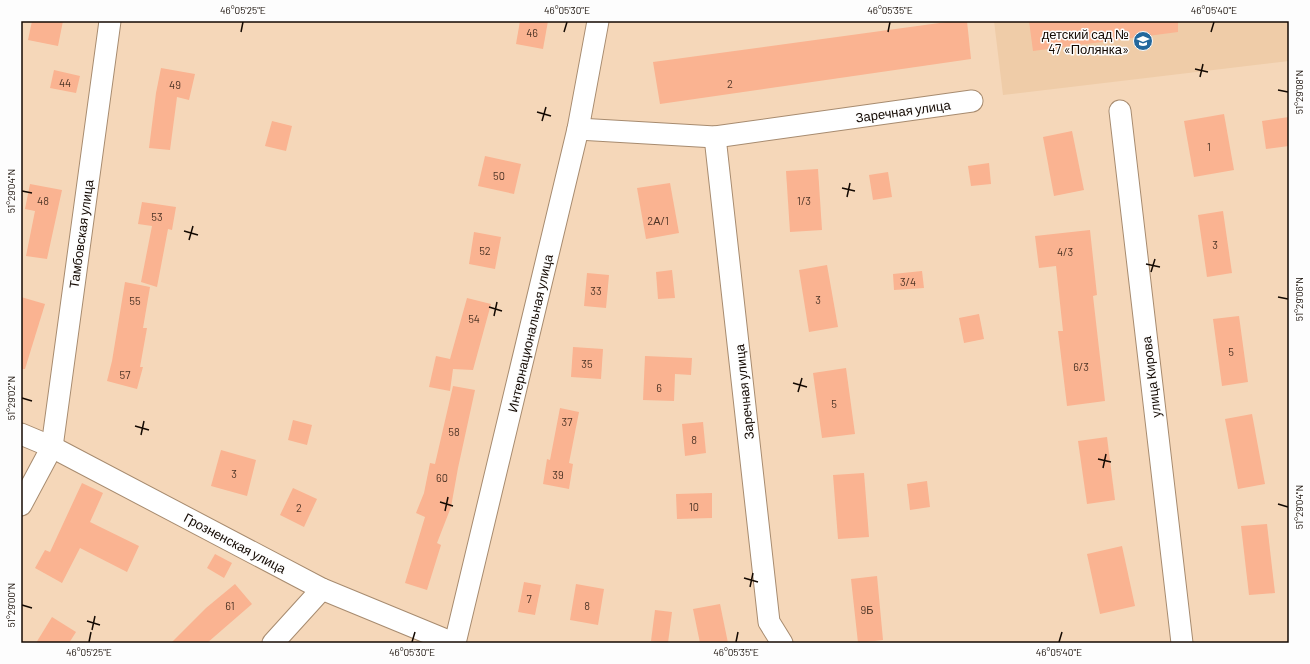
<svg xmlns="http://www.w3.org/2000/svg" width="1310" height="664" font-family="Barlow,sans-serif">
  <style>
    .built { fill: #efcca8 }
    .building { fill: #fab391 }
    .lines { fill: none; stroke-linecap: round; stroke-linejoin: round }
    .minor-casing { stroke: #a78b6f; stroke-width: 23 }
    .minor { stroke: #fff; stroke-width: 21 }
    .ticks { fill: none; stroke: #130902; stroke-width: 1.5 }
    .labels { text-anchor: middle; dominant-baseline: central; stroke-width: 3; stroke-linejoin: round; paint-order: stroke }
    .number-label { font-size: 11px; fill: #4d3426 }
    .poi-label { font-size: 13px; fill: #130902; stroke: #fdfdfd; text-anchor: end }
    .street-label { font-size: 13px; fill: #130902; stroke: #fdfdfd }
    .neatline { fill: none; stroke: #130902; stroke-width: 1.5 }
    .ticks-label { font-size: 10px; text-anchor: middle; fill: #130902 }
  </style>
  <rect width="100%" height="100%" fill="#f5d7b9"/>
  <path class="built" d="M994,21H1289V61L1003,95Z"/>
  <g class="building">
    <path d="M32,21H63L58,46L28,40Z"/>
    <path d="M520,21H548L543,49L516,44Z"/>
    <path d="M954,21H967L971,59L660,104L653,62Z"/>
    <path d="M1029,21H1178V32L1033,51Z"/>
    <path d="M161,68L195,74L189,100L177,97L170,150L149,148L156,93Z"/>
    <path d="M54,70L80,76L76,93L50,88Z"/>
    <path d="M1224,114L1234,170L1194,177L1184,121Z"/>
    <path d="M1289,117V146L1266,149L1262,121Z"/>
    <path d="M272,121L292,126L286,151L265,146Z"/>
    <path d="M1072,131L1084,190L1054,196L1043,137Z"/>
    <path d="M485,156L521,164L514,194L478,186Z"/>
    <path d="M989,163L991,184L971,186L968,166Z"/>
    <path d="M818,169L822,230L790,232L786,171Z"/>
    <path d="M888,172L892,197L873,200L869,175Z"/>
    <path d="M670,183L679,233L646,239L637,188Z"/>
    <path d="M30,184L62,190L47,259L26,256L35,211L25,209Z"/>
    <path d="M142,202L176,207L172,230L168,229L157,287L141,282L152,226L138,224Z"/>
    <path d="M1223,211L1232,273L1207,277L1198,215Z"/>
    <path d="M1090,230L1097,295L1093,296L1105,401L1067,406L1058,331H1063L1056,266L1039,268L1035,236Z"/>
    <path d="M474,232L501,237L495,269L469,264Z"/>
    <path d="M827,265L838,327L809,332L799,270Z"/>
    <path d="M672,270L675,298L658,299L656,272Z"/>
    <path d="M922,271L924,288L894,290L893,274Z"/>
    <path d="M587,273L609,275L606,308L584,306Z"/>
    <path d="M125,282L150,287L143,328H147L140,367H143L137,389L107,381L112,361Z"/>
    <path d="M21,297L45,304L25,369H21Z"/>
    <path d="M467,298L491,304L473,370L453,369L450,391L429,387L436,356L450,359Z"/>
    <path d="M979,314L984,339L964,343L959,318Z"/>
    <path d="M1239,316L1248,382L1222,386L1213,319Z"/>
    <path d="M573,347L603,349L601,379L571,377Z"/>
    <path d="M645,356L692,358L691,375L675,374L674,401L643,400Z"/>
    <path d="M846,368L855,434L822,438L813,373Z"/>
    <path d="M453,386L475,390L458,468L451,507L437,543L441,545L427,590L405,583L425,517L416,513L424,493L430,463L435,464Z"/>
    <path d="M560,408L579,412L569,463L573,464L569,489L543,484L547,459L550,460Z"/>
    <path d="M1252,414L1265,484L1238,489L1225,419Z"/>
    <path d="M293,420L312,425L307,445L288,440Z"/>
    <path d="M703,422L706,453L685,456L682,424Z"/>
    <path d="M1107,437L1115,500L1087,504L1078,441Z"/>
    <path d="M221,450L256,460L247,496L211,486Z"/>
    <path d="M864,473L869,537L838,539L833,475Z"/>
    <path d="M927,481L930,507L910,510L907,484Z"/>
    <path d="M82,483L103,493L90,522L139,546L127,572L80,548L62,583L35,568L45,550L50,552Z"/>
    <path d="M293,488L317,499L304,527L280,515Z"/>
    <path d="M712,493V518L677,519L676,494Z"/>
    <path d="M1267,524L1275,593L1249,595L1241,526Z"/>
    <path d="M1122,546L1135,606L1100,614L1087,554Z"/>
    <path d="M215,554L232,563L224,578L207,568Z"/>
    <path d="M877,576L883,640L858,643L851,579Z"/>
    <path d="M524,582L541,585L535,615L518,612Z"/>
    <path d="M235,584L252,604L207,643H171L206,608Z"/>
    <path d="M576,584L604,589L598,625L570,620Z"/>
    <path d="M720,604L728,643H700L693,609Z"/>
    <path d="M655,610L672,612L668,643L651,641Z"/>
    <path d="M52,617L76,632L69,643H36Z"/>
  </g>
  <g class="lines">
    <g class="minor-casing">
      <g id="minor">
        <path d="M1120,111L1182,643"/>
        <path d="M578,129L715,137L972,101"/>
        <path d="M715,137L769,622L782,643"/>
        <path d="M21,434L52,447L322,589L453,643"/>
        <path d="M21,505L52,447L110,21"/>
        <path d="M273,643L322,589"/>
        <path d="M455,643L578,129L598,21"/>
      </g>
    </g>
    <use href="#minor" class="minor"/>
  </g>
  <path class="ticks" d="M241,32L243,22M564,32L567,22M888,32L890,22M1211,32L1214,22M1195,69L1208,72M1200,77L1203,64M1278,90L1288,92M537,112L551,116M542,121L546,107M842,188L855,191M22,191L32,193M847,197L850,183M184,231L198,235M189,240L193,226M1146,264L1160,267M1151,272L1155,259M1278,297L1288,299M489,307L502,311M494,316L497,302M793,383L807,387M798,392L802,378M22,398L32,401M135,426L149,430M141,435L144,421M1098,459L1111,462M1103,468L1106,454M440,502L453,506M1278,504L1288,507M445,511L448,497M744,578L758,582M750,587L753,573M22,605L32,608M87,621L100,625M92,630L95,616M89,642L91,632M412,642L415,632M736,642L738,632M1059,642L1062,632"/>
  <defs>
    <g id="school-disc" transform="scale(1)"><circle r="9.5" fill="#23679c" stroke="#fdfdfd"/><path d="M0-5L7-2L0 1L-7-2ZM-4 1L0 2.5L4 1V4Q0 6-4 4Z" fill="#fff"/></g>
  </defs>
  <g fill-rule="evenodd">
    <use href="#school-disc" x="1143" y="41"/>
  </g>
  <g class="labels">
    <g class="number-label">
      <text x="532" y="32">46</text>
      <text x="65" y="82">44</text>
      <text x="730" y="83">2</text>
      <text x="175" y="84">49</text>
      <text x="1209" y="146">1</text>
      <text x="499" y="175">50</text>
      <text x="43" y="200">48</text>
      <text x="804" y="200">1/3</text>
      <text x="157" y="216">53</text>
      <text x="658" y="220">2А/1</text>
      <text x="1215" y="244">3</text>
      <text x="485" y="250">52</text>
      <text x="1065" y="251">4/3</text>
      <text x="908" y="281">3/4</text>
      <text x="596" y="290">33</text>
      <text x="818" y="299">3</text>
      <text x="135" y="300">55</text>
      <text x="474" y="318">54</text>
      <text x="1231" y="351">5</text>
      <text x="587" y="363">35</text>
      <text x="1081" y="366">6/3</text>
      <text x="125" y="374">57</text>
      <text x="659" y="387">6</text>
      <text x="834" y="403">5</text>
      <text x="567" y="421">37</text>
      <text x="454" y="431">58</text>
      <text x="694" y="439">8</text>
      <text x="234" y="473">3</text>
      <text x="558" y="474">39</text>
      <text x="442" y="477">60</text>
      <text x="694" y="506">10</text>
      <text x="299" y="507">2</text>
      <text x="529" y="598">7</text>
      <text x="230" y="605">61</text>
      <text x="587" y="605">8</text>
      <text x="867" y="609">9Б</text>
    </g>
    <g class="poi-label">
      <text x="1129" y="34">детский сад №<tspan x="1129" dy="15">47 «Полянка»</tspan></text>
    </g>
    <g class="street-label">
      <text transform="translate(903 111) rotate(-8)">Заречная улица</text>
      <text transform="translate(81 234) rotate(-82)">Тамбовская улица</text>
      <text transform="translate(530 333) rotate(-77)">Интернациональная улица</text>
      <text transform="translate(1151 377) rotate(-97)">улица Кирова</text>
      <text transform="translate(744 392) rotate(-96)">Заречная улица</text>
      <text transform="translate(235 543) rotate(28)">Грозненская улица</text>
    </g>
  </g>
  <rect width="1310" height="664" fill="none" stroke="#fdfdfd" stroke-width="44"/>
  <rect x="22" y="22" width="1266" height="620" class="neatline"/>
  <g class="ticks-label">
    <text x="243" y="14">46°05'25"E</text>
    <text x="567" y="14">46°05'30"E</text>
    <text x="890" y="14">46°05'35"E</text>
    <text x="1214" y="14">46°05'40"E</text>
    <text transform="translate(1299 92) rotate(-90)" y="4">51°29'08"N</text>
    <text transform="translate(11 191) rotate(-90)" y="4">51°29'04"N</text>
    <text transform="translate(1299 299) rotate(-90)" y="4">51°29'06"N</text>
    <text transform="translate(11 398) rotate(-90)" y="4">51°29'02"N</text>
    <text transform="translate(1299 507) rotate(-90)" y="4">51°29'04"N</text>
    <text transform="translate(11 605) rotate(-90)" y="4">51°29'00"N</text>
    <text x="89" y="656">46°05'25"E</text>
    <text x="412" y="656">46°05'30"E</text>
    <text x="736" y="656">46°05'35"E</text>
    <text x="1059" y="656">46°05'40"E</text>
  </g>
</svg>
